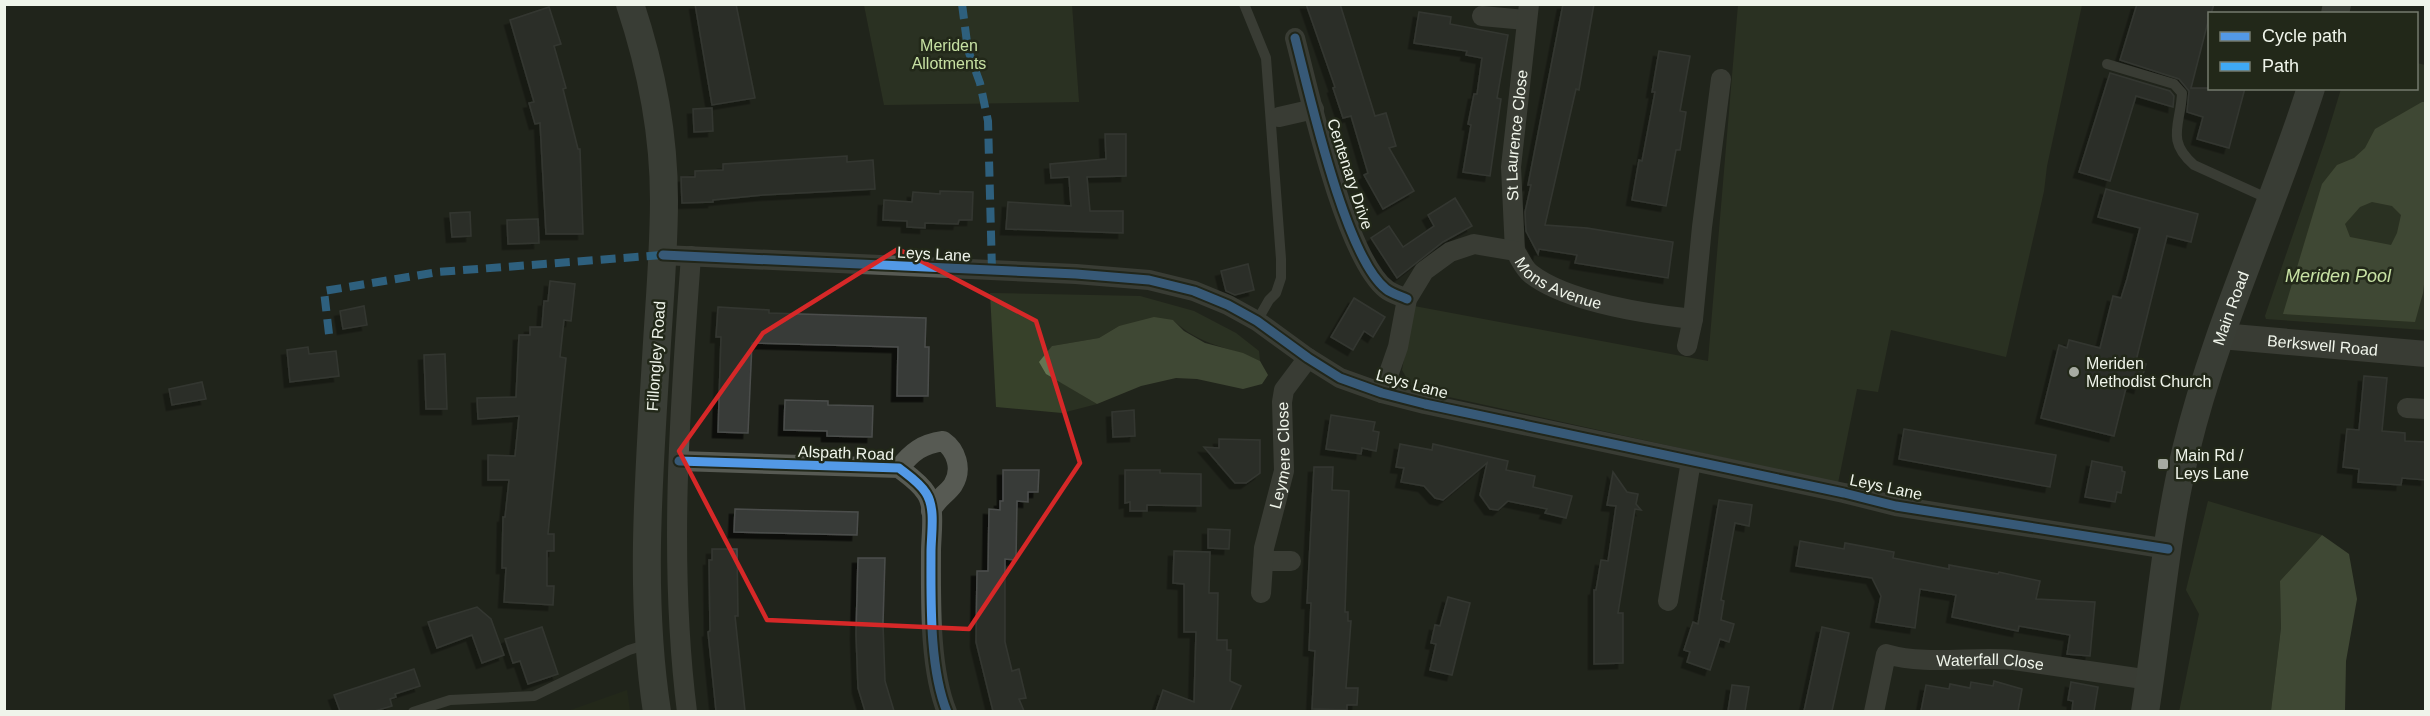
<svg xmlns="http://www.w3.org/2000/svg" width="2430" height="716" font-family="Arial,sans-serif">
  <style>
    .built { fill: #262e1a }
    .green { fill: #37412a }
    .water { fill: #657452; fill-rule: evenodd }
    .building { fill: #383a38; stroke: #4b4e4c; stroke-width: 1.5; filter: url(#shadow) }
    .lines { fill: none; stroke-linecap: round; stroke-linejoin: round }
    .service { stroke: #575a53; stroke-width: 10 }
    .minor { stroke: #575a53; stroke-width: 20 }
    .tertiary { stroke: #575a53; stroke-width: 26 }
    .secondary { stroke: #585b54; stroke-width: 28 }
    .quiet { stroke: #3fa9f5; stroke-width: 8; stroke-dasharray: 15 8; stroke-linecap: butt }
    .cycleway-casing { stroke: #222819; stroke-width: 13 }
    .cycleway { stroke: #5399e6; stroke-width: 9 }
    .marked { fill: none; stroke: #d62828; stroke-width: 4.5; stroke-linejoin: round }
    .poi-dot { fill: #a7aba2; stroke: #222819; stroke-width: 2 }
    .labels { text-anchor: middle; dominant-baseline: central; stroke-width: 5; stroke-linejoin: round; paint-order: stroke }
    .park-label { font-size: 16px; fill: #c7e1a3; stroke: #222819 }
    .street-label { font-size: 16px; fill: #eff4ea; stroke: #222819 }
    .poi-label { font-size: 16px; fill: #eff4ea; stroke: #222819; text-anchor: start }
    .water-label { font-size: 18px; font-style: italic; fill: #c9e3a5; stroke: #222819 }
  </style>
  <defs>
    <filter id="shadow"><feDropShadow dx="-5.5" dy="5.5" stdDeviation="0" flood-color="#0009"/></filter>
  </defs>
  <rect width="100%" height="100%" fill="#21241c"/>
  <path class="built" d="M627,690L630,711H568Z"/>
  <g class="green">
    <path d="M864,5H1072L1079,102L884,105Z"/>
    <path d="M1738,5H2082L2047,166L2044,191L2006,357L1891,330L1878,392L1857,389L1838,483L1422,391L1412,387L1402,370L1414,306L1708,361Z"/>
    <path d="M2417,63L2425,65V330L2266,319L2265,316L2326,138L2341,89L2416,88Z"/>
    <path d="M990,293L1140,296L1194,311L1236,333L1259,351L1260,361C1228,346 1200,346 1173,320L1119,326L1099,338L1052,346L1047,374L1097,404L1062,413L996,407Z"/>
    <path d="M2208,501L2322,535L2280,581L2281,628L2271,711L2179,712L2199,614L2186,590Z"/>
  </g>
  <g class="water">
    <path d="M2422,102H2425L2426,267L2423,293L2415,322L2283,314L2322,184L2337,165L2354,158L2365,148L2375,129ZM2372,202L2392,206L2401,215L2397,233L2391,245L2350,237L2345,224L2360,207Z"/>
    <path d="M1154,317L1173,320L1184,331L1205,343L1243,353L1260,361L1268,375L1262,384L1243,389L1197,379L1176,378L1141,386L1097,404L1046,374L1039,362L1052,346L1099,338L1119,326Z"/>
    <path d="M2322,535L2349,554L2357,599L2346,661L2345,711H2271L2281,628L2280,581Z"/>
  </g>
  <g class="building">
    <path d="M695,4H736L755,98L712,105Z"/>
    <path d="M1306,4H1340L1375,116L1386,113L1396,146L1389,148L1414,191L1383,209L1364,175L1368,173L1351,116L1343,118L1333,88L1335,87Z"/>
    <path d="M1563,4H1594L1579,90L1576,89L1545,225L1587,228L1673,242L1668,278L1575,263L1577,255L1539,249L1538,254L1526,231L1525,212L1531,185H1528Z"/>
    <path d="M2137,4H2214L2211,14H2210L2191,88H2245L2229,148L2197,139L2203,117L2187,112L2189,91L2179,79L2120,60Z"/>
    <path d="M549,7L561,44L554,46L566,88L563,89L578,149H580L583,234H546L540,123L535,124L529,103L534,102L510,20Z"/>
    <path d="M1419,12L1451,17L1450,24L1508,35L1497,98L1501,99L1490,176L1463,172L1471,125L1468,124L1474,94H1477L1482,58L1466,55L1467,51L1414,43Z"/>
    <path d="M1659,51L1690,56L1680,111L1686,112L1680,150H1676L1666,206L1632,200L1639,160L1642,161L1655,92H1652Z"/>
    <path d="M2110,73L2170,91L2174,96L2173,107L2136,96L2110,181L2079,172Z"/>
    <path d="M712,108L713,131L694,132L693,109Z"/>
    <path d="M1105,134H1126V176L1087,177L1090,211H1123V233L1006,229L1008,202L1071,206L1069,177L1051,178L1050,164L1106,159Z"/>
    <path d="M847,156V162L873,160L875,189L763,195L713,200V202L682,203L681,177H695V171L723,170V164Z"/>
    <path d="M2106,189L2198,214L2191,242L2167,236L2136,361L2146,364L2139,388L2127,384L2114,436L2041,418L2059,345L2067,348L2069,340L2100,348L2113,296L2121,298L2127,279L2140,228L2098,217Z"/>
    <path d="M940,191L973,192L972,220H959L958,224L925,223V228L907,227V221L883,220L884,200L912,202L913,192L940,194Z"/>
    <path d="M1455,198L1472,226L1443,242L1397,278L1371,238L1389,226L1403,247L1434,226L1428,215Z"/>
    <path d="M470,212L471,236L452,237L450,213Z"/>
    <path d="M538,219L539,243L508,244L507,220Z"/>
    <path d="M1248,264L1254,290L1235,295L1226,291L1221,271Z"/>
    <path d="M550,281L575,284L571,321L564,320L560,357L566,358L548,534H554V551H547V586H554L553,605L504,602L506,568H502L503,517H505L509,480H488V455L515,456L519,416L478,419L477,398L516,397L519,335H530V327H542L544,301H548Z"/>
    <path d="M1354,298L1385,317L1373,337L1364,331L1353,350L1331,337Z"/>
    <path d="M364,306L367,325L343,329L340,311Z"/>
    <path d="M718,307L769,310V313L926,318L925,347H929L928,396H897L898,347L752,343L748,433L718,432L721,337H716Z"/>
    <path d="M308,347L309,354L336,351L339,376L290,382L287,350Z"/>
    <path d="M445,354L447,409H426L424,355Z"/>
    <path d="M2364,376L2387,378L2382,431L2405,433V441L2426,442V480L2402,478L2401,485L2358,482L2359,469L2343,467L2347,429L2359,430Z"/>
    <path d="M202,382L206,399L172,405L169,389Z"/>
    <path d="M785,400L828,401V405L873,406L872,437L827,436V431L784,430Z"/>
    <path d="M1134,410L1135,436L1113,437L1112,412Z"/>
    <path d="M1331,415L1375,422L1373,431L1379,432L1376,451L1362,448L1361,454L1326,449Z"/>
    <path d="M1904,429L2056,455L2050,487L1899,459Z"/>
    <path d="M1219,439L1260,440V473L1246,483H1235L1204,447L1219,448Z"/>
    <path d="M1400,444L1432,450L1433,444L1508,461L1506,470L1535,476L1533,487L1572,496L1566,518L1545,513L1547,509L1508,501L1498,510L1490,509L1480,495L1487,463L1443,500L1435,498L1424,486L1401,482L1404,468L1396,467Z"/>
    <path d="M2092,461L2122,467V471L2125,472L2121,493L2117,492L2115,502L2085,497Z"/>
    <path d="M1314,467H1333L1332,490L1349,491L1345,612H1348V621H1351L1346,688H1358L1357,705H1347V710L1312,709L1315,651L1309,650L1311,603H1307Z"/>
    <path d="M1003,470H1039L1038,492H1028V502L1017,501L1016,560L1005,559V642L1012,671L1019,669L1026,698L1019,699L1024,711H993L976,642L977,571H988L989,509L1000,510V501H1003Z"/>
    <path d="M1125,470H1160V473L1201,474V506L1147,505V511H1130V502L1125,503Z"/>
    <path d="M1613,472L1627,492L1638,494L1636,504L1641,510L1635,509L1618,613H1623V663L1594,664V590H1596L1601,560L1608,561L1612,534L1616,506L1607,505Z"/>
    <path d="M1719,500L1752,505L1749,526L1735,523L1721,600L1724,601L1721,620L1734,624L1729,642L1720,639L1710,670L1687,662L1690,652L1684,650L1693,622L1698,624Z"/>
    <path d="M735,509L858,512L857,535L734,532Z"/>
    <path d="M1208,529L1230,530L1229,549L1208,548Z"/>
    <path d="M1800,541L1844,549L1845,543L1894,552L1893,558L1949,569V565L1998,574L1999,572L2040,581L2036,599L2095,602L2090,656L2067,654L2070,635L2019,626L2018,631L1952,617L1956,595L1920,589L1915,628L1876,622L1881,596L1872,578L1796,566Z"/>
    <path d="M712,549H737L738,616H735L745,711H716L708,632L710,631L709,560H712Z"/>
    <path d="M1174,551L1210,552L1209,593H1218L1217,640H1227V650H1231L1230,681L1241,686L1230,711H1156L1163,690L1194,702L1196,632H1184V584L1173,583Z"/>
    <path d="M858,558H885L883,624L885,681L894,711H865L858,688L856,634Z"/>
    <path d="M1448,597L1470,603L1452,675L1430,670L1436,644L1431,643L1435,625L1440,626Z"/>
    <path d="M477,607L491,619L504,655L482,663L472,635L437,648L428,622Z"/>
    <path d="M542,627L558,674L528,684L520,661L513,663L505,639Z"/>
    <path d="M1822,627L1849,633L1832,711H1804Z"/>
    <path d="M414,669L420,686L395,694L396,697L390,699L392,706L375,711H340L334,695Z"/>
    <path d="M1994,681L2022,689L2018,711H1921L1926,685L1949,689L1950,684L1970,688L1971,682L1993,686Z"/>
    <path d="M2071,682L2098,687L2094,711H2072L2073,701L2068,700Z"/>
    <path d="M1732,685L1749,687L1745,711H1728Z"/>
  </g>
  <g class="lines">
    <g class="service">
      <path d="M1244,4L1266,58L1281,259V278L1276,293L1269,300L1257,321"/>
      <path d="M2107,64L2174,84L2182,93C2181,124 2165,140 2194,165L2269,199"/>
      <path d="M413,712L450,700L534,696L629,650L648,644"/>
    </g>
    <g class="minor">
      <path d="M1482,16L1526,20"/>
      <path d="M1295,38C1309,92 1345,257 1386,289C1392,294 1401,296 1407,299"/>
      <path d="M1279,117L1314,109"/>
      <path id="s1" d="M1515,251L1511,167L1529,4"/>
      <path d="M663,255L1076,274L1149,280L1194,291L1228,305L1257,321L1308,358L1340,378L1382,393L1425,404L1844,493L1896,506L2168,549"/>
      <path d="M1687,346L1693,319L1702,227L1721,79"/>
      <path id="s2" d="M1382,393L1398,347L1407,299L1424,271L1450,252L1474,244L1515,251C1520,258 1524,269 1531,274C1567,302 1648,314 1693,319"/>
      <path d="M2407,408L2426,409"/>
      <path d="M679,461L899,468C908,475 920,483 926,493C936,508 931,534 931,552C931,599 929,668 947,712"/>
      <path d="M899,468C912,452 922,444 943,441C956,450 963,469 953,485C946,495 937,498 931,511"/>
      <path d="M1263,561H1291"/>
      <path id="s3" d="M1261,593L1264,548L1284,471L1282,402L1284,390L1308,358"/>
      <path d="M1668,601L1691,461"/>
      <path d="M687,712C668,560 680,407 691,256"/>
      <path id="s4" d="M1874,712L1886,654C1928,666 1971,656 2014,660L2150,680"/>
    </g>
    <path class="tertiary" id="s5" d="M2221,336L2426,354"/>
    <g class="secondary">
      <path d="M630,4C651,67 664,134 664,200C664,253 659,306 656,359C649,476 639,595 657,712"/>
      <path d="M2335,14L2337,4"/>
      <path id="s6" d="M2145,712C2159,625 2165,536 2186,450C2216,326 2272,210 2311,88"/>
    </g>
    <g class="quiet">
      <path d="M962,4L968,50L980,83L988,121L992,271"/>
      <path d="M329,334L324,291L438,272L663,255"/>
    </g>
    <g class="cycleway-casing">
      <g id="cycleway">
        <path d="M1295,38C1309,92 1345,257 1386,289C1392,294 1401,296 1407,299"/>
        <path d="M663,255L1076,274L1149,280L1194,291L1228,305L1257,321L1308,358L1340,378L1382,393L1425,404L1844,493L1896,506L2168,549"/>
        <path d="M679,461L899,468C908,475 920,483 926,493C936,508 931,534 931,552C931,599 929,668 947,712"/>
      </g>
    </g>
    <use href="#cycleway" class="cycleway"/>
  </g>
  <path d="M0 0H2430V716H0ZM898,249L1036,321L1080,463L969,629L767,620L679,451L763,333Z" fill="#21241c" fill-opacity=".55" fill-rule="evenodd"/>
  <path class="marked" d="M898,249L1036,321L1080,463L969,629L767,620L679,451L763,333Z"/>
  <g class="poi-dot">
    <circle cx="2074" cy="372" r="6"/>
    <rect x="2157" y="458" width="12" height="12" rx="3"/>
  </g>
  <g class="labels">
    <g class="park-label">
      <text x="949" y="45">Meriden<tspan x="949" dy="18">Allotments</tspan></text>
    </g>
    <g class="street-label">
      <text stroke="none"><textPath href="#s1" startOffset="116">St Laurence Close</textPath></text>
      <text transform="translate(1350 174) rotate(72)">Centenary Drive</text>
      <text transform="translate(934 254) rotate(3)">Leys Lane</text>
      <text stroke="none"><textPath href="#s2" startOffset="286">Mons Avenue</textPath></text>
      <text stroke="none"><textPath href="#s6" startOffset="414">Main Road</textPath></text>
      <text stroke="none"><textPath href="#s5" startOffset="102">Berkswell Road</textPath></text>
      <text transform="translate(656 356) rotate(-86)">Fillongley Road</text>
      <text transform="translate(1412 384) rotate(15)">Leys Lane</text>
      <text transform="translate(846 453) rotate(2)">Alspath Road</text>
      <text stroke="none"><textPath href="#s3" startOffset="140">Leymere Close</textPath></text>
      <text transform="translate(1886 487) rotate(12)">Leys Lane</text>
      <text stroke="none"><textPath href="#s4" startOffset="164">Waterfall Close</textPath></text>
    </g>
    <g class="poi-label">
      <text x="2086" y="363">Meriden<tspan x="2086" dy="18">Methodist Church</tspan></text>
      <text x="2175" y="455">Main Rd /<tspan x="2175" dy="18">Leys Lane</tspan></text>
    </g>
    <g class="water-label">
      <text x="2338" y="276">Meriden Pool</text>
    </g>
  </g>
  <rect width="2430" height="716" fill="none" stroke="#eff4ea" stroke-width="12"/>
  <rect x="2208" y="12" width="210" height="78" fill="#222819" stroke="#747a6d" stroke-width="1.5"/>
  <rect x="2220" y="32" width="30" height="9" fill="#5399e6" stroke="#747a6d" stroke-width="1.5"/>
  <text x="2262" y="42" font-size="18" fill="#eff4ea">Cycle path</text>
  <rect x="2220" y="62" width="30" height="9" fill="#3fa9f5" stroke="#747a6d" stroke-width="1.5"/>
  <text x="2262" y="72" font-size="18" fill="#eff4ea">Path</text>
</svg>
